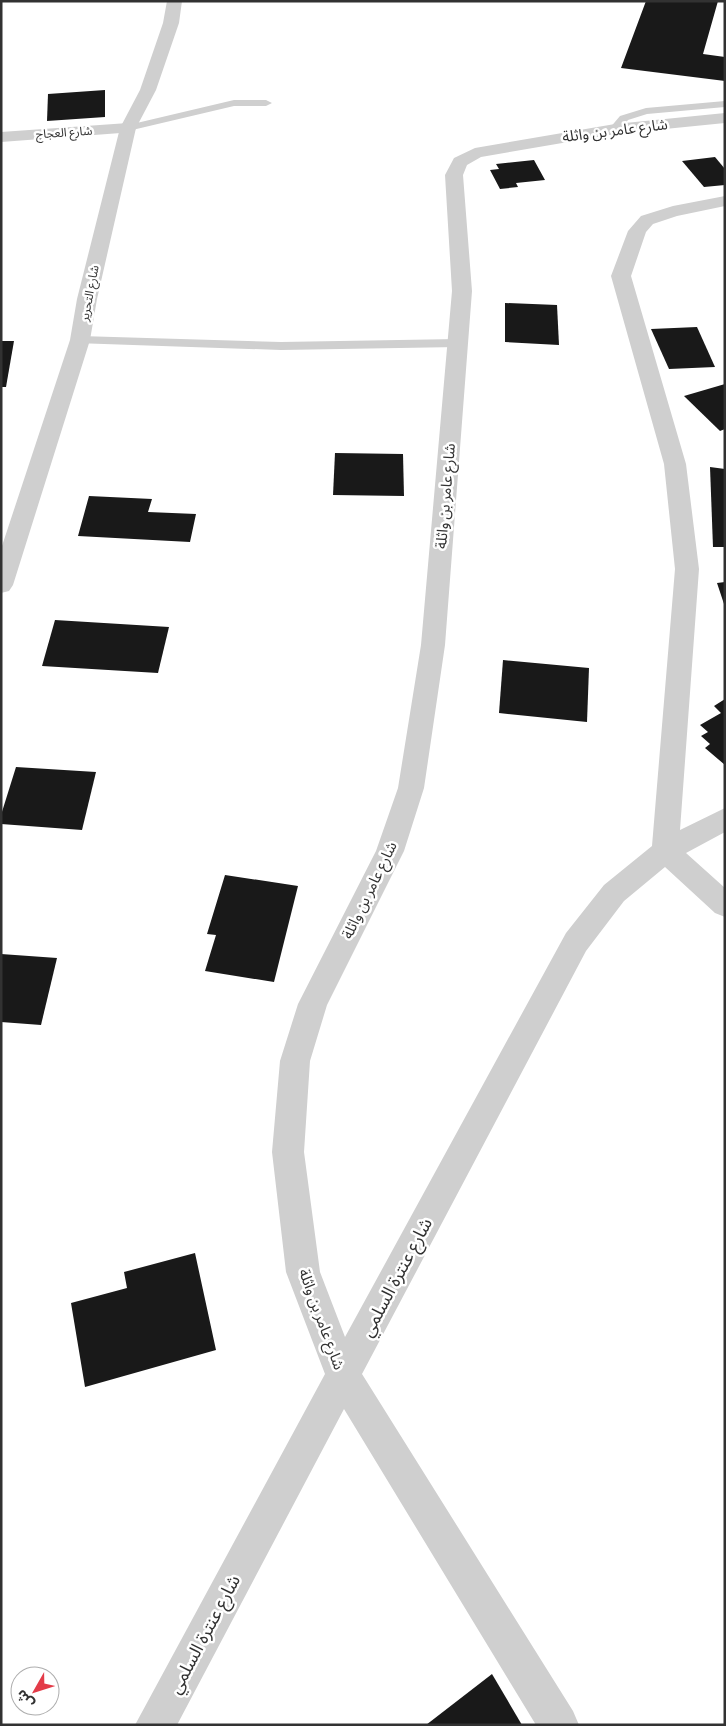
<svg xmlns="http://www.w3.org/2000/svg" width="726" height="1726" font-family="'PT Sans Narrow','Noto Sans Arabic',sans-serif">
  <style>
    .building { fill: #191919 }
    .lines { fill: none; stroke-linecap: round; stroke-linejoin: round }
    .service { fill: #cfcfcf; fill-rule: evenodd }
    .minor { fill: #cfcfcf; fill-rule: evenodd }
    .tertiary { fill: #cfcfcf; fill-rule: evenodd }
    .labels { text-anchor: middle; dominant-baseline: central; stroke-width: 5; stroke-linejoin: round; paint-order: stroke }
    .far-street-label { font-size: 12px; fill: #323232; stroke: #fff }
    .street-label { font-size: 15px; fill: #323232; stroke: #fff }
    .near-street-label { font-size: 18px; fill: #323232; stroke: #fff }
  </style>
  <rect width="100%" height="100%" fill="#fff"/>
  <g class="building">
    <path d="M646,1H718L703,54L725,57V81L621,68Z"/>
    <path d="M105,90V117L47,121L48,94Z"/>
    <path d="M715,157L725,169V185L704,187L682,161Z"/>
    <path d="M534,160L545,180L516,183L518,187L500,189L490,170L499,169L496,164Z"/>
    <path d="M505,303L557,305L559,345L505,342Z"/>
    <path d="M697,327L715,367L669,369L651,329Z"/>
    <path d="M1,341H14L6,387H1Z"/>
    <path d="M725,384V429L720,431L684,396Z"/>
    <path d="M335,453L403,454L404,496L333,495Z"/>
    <path d="M710,467L725,469V547H713Z"/>
    <path d="M89,496L152,499L148,512L196,514L190,542L78,536Z"/>
    <path d="M725,582V604H724L717,583Z"/>
    <path d="M55,620L169,627L158,673L42,666Z"/>
    <path d="M503,660L589,668L587,722L499,713Z"/>
    <path d="M725,699V765L705,748L710,744L701,736L708,732L700,725L721,713L714,706Z"/>
    <path d="M16,767L96,772L82,830L1,824V815Z"/>
    <path d="M225,875L298,886L274,982L205,971L216,935L207,934Z"/>
    <path d="M1,954L57,958L41,1025L1,1022Z"/>
    <path d="M195,1253L216,1350L85,1387L71,1303L127,1288L124,1272Z"/>
    <path d="M492,1674L522,1725H426Z"/>
  </g>
  <g class="lines">
    <g class="service">
      <path d="M234,100H266L272,103L266,106H234L128,131L122,128L124,126Z"/>
      <path d="M725,101V107L647,114L628,120L619,131L615,132L609,129L620,116L646,108Z"/>
      <path d="M80,336L281,342L458,339L465,343L458,347L281,350L75,343L73,340L75,337Z"/>
    </g>
    <g class="minor">
      <path d="M725,113V123L615,134L481,157L467,165L463,175L472,291L445,645L424,788L404,851L327,1005L310,1061L304,1152L320,1272L345,1337L566,933L604,885L652,846L675,569L664,464L611,276L628,231L641,216L673,206L725,196V206L677,216L653,224L646,232L631,276L686,464L699,569L680,830L725,808V832L686,853L725,888V917L715,913L665,867L624,901L586,951L362,1374L573,1711L579,1725H536L344,1409L177,1725H135L325,1374L286,1272L272,1152L280,1061L298,1004L376,851L398,788L421,645L452,291L445,175L454,158L475,148L615,124Z"/>
      <path d="M128,123L134,124L136,128L134,132L1,142V132Z"/>
    </g>
    <path class="tertiary" d="M167,1H182L179,23L156,90L136,128L97,299L90,340L13,585L9,591L1,593V549L70,340L77,299L120,128L140,90L163,23Z"/>
  </g>
  <g class="labels">
    <g class="far-street-label">
      <text transform="translate(64 132) rotate(-4)">شارع العجاج</text>
      <text transform="translate(89 293) rotate(-79)">شارع التحرير</text>
    </g>
    <g class="street-label">
      <text transform="translate(615 130) rotate(-7)">شارع عامر بن واثلة</text>
      <text transform="translate(445 496) rotate(-85)">شارع عامر بن واثلة</text>
      <text transform="translate(369 890) rotate(-64)">شارع عامر بن واثلة</text>
      <text transform="translate(322 1319) rotate(70)">شارع عامر بن واثلة</text>
    </g>
    <g class="near-street-label">
      <text transform="translate(396 1277) rotate(-62)">شارع عنترة السلمي</text>
      <text transform="translate(204 1634) rotate(-62)">شارع عنترة السلمي</text>
    </g>
  </g>
  <rect width="726" height="1726" fill="none" stroke="#323232" stroke-width="5"/>
  <g transform="translate(35 1691) rotate(231)"><circle r="24" fill="#ffffff" stroke="#adadad"/>
  <path d="M0-4L9 19L0 12L-9 19Z" fill="#e33b48"/>
  <text y="-8" font-size="14" font-weight="bold" text-anchor="middle" fill="#323232">ش</text>
  </g>
</svg>
